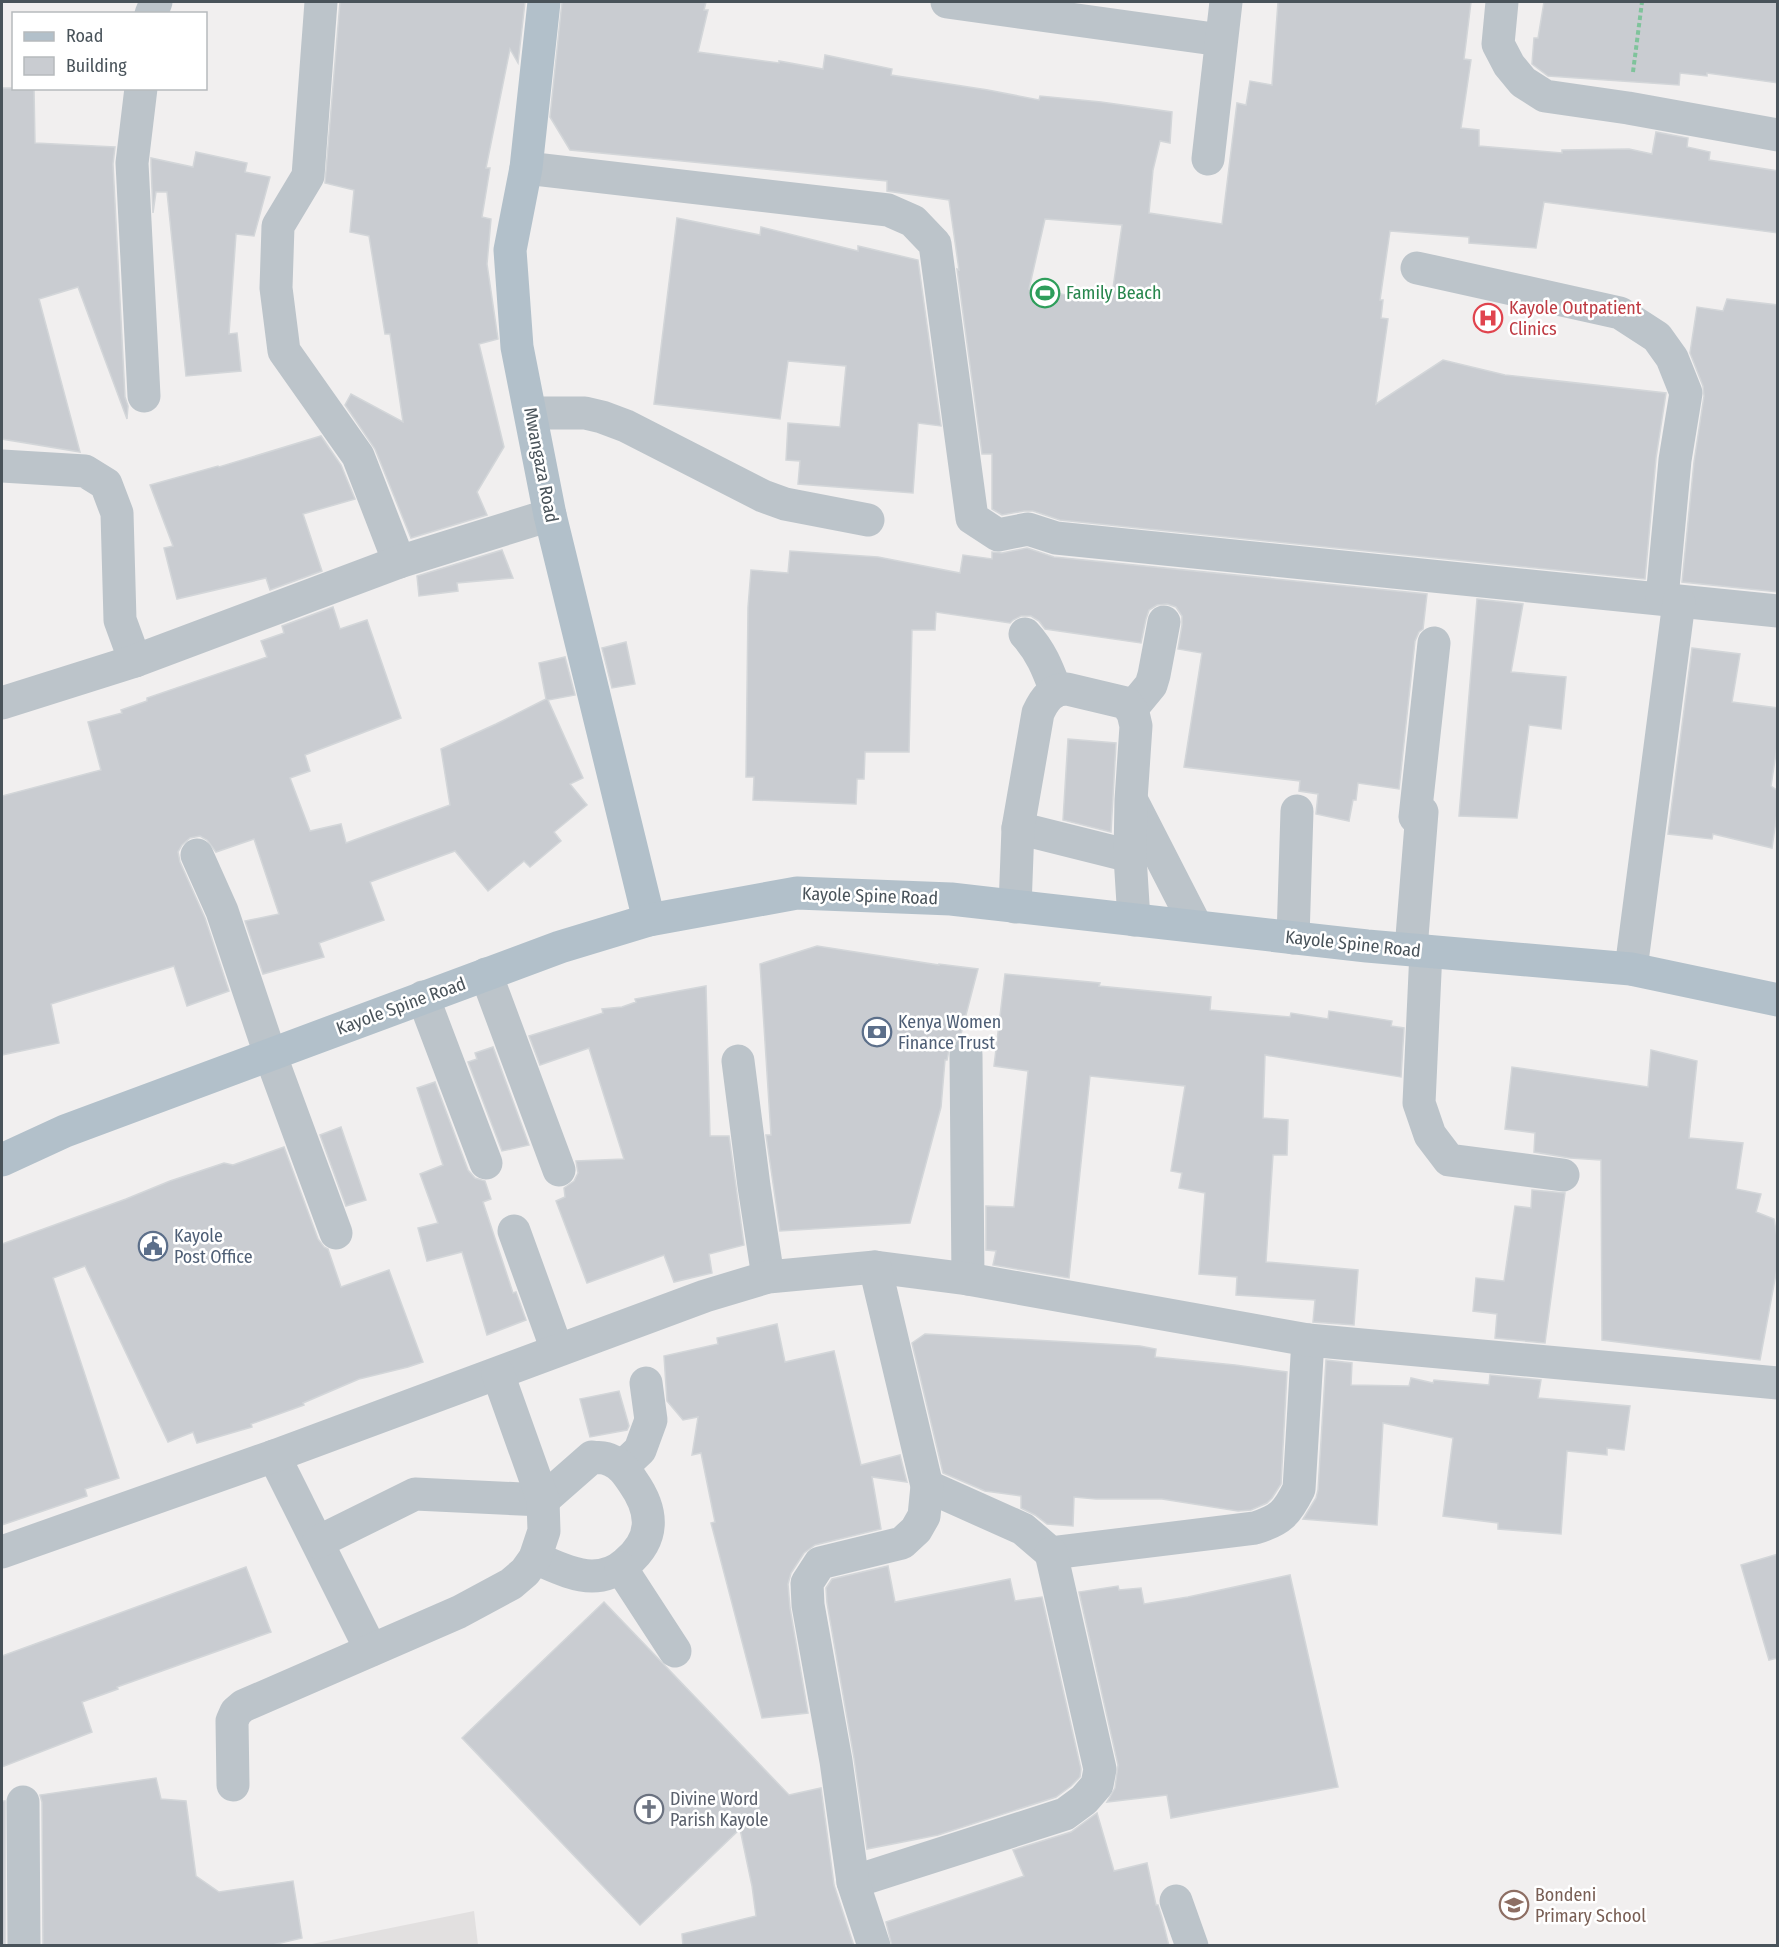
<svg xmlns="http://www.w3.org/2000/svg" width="1779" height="1947" font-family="'Fira Sans Condensed',sans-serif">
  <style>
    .education { fill: #e2e0e0 }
    .building { fill: #c9ccd1; stroke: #d3d6d9; stroke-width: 1.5; fill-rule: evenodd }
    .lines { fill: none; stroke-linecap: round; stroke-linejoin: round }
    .path { stroke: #7fc39b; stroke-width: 4; stroke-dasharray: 4.5 3; stroke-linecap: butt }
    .minor { stroke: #bcc4ca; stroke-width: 33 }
    .major { stroke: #b2c0ca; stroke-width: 33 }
    .labels { text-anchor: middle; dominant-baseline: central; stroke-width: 5; stroke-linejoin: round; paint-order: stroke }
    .leisure-label { font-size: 18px; fill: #27864d; stroke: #fff; text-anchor: start }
    .health-label { font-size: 18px; fill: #be3a42; stroke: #fff; text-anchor: start }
    .street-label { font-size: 18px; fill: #49535a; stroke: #fff }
    .service-label { font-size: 18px; fill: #4e5e75; stroke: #fff; text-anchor: start }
    .worship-label { font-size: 18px; fill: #5b616d; stroke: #fff; text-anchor: start }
    .education-label { font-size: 18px; fill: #785e54; stroke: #fff; text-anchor: start }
  </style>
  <rect width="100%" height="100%" fill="#f1efef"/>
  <path class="education" d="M474,1911L478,1945H307Z"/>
  <g class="building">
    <path d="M340,2H525L518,63L510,49L486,168H490L482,217L491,219L487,264L498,339L479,344L504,447L477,492L487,515L411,538L375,449L345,405L351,394L403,422L390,334H385L369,236L350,232L354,190L325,183Z"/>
    <path d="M562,2H706L704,10H708L698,52L779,63V61L823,69L825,55L892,69L891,75L988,90L1039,100L1040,96L1101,102L1172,112L1170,143L1160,141L1153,170L1149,213L1222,224L1237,103L1246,105L1250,81L1272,85L1278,2H1471L1464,59L1471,60L1461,128L1479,130V146L1562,153V150L1629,149L1652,154L1656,132L1688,138L1687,147L1710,152L1709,160L1778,171V233L1544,202L1536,248L1469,243V237L1390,231L1380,300H1383L1381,318L1388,319L1376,404L1443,360L1505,375L1666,393L1656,458L1645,579L1060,520L1033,511H1024L1002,515L992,509V454H982L957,269L959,270L949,200L887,191V181L570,150L550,117ZM1045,219L1122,225L1111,302L1029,289Z"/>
    <path d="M1544,2H1778V83L1707,73V76L1680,73L1679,85L1548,76L1532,64L1534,38H1538Z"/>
    <path d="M2,88H34L35,143L115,147L113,164L125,397L128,406L127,419L78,287L39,299L80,452L2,439Z"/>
    <path d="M196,152L247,163L245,172L270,177L254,236L236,234L229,334L237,333L241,371L186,376L167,192H156L153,213L151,164V158L193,167Z"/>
    <path d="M677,218L760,235L761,227L858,251V246L918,260L941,426L918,423L913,493L798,484L800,461L786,460L788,423L840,427L846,366L788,361L780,419L654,404Z"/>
    <path d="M1727,299L1778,305V592L1682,582L1694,462L1704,396L1703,386L1690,353L1697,307L1723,311Z"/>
    <path d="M321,436L341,465L355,499L303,514L322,571L270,590L266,578L177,599L164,548L173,546L150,485L218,466L219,467Z"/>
    <path d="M1027,548L1054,557L1427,594L1423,629L1419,632L1415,641L1399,789L1358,783L1356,800H1353L1349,821L1316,814L1318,794L1299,791L1300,781L1184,767L1202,653L1178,649L1182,625V616L1176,607L1167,604L1157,605L1149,610L1146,619L1141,643L1045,629L1039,621L1031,616H1021L1013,620L1010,623L936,612L935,630H912L909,752H865L864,779H857L856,804L753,800L754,777H746L748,607L751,570L788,573L790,551L878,557L960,573L963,555L992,559V552L1002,553Z"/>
    <path d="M502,550L513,578L457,583L458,591L419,596L417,576Z"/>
    <path d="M1477,599L1523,604L1511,672L1566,677L1561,729L1529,725L1517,818L1459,816Z"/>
    <path d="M333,607L340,629L367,620L401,718L305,755L310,771L290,778L310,831L341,824L346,843L450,805L441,749L496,724L546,699L539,663L565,657L575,695L548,700L583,778L570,784L587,805L554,832L561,841L530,867L524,861L488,891L455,851L370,882L384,920L319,943L324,957L263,974L245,921L279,914L254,839L216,852L207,840L200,836L190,838L182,845L178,852L180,862L205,918L229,991L187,1006L174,966L51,1004L59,1043L2,1055V796L101,770L88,722L122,713L121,710L147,701V698L267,657L261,641L284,633L282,626Z"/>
    <path d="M626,642L635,684L612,688L602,648Z"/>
    <path d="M1692,648L1740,654L1732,702L1778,708V740L1771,786L1778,791V807L1772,848L1713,834L1712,839L1668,834Z"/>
    <path d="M1068,739L1116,743L1111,832L1063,820Z"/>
    <path d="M817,946L939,965V964L978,969L960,1038L950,1045L947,1060H945L941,1107L910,1223L780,1231L766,1135H771L760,964Z"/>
    <path d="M1005,974L1100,983L1099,986L1211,997L1210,1010L1290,1017L1291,1013L1328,1019L1329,1011L1392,1021L1391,1026L1404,1028L1401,1077L1265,1055L1263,1118L1288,1120L1287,1155H1273L1266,1262L1358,1270L1354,1325L1313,1322L1315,1300L1236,1295L1237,1277L1199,1274L1205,1193L1179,1188L1182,1173L1171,1171L1185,1086L1090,1076L1069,1278L993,1265L996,1251L986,1250V1206L1014,1207L1028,1071L994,1066Z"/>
    <path d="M706,986L710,1136H729L744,1245L709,1254L712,1273L674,1282L664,1255L587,1283L556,1201L565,1197L564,1188L574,1181L578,1173L576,1161L624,1159L589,1048L540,1065L529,1036L603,1013L602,1009L622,1007L636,1002L635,999Z"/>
    <path d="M493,1047L529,1145L502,1151L468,1062L477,1059L475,1053Z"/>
    <path d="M1651,1050L1697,1061L1689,1138L1743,1143L1736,1189L1761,1194L1756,1212L1774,1219L1778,1243V1263L1760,1360L1602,1340L1601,1160L1570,1158L1534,1152L1535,1133L1505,1129L1512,1067L1648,1087Z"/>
    <path d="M435,1082L468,1170L475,1178L485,1181L491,1199L483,1202L513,1293L516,1292L526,1320L487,1335L462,1252L427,1261L418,1228L438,1223L420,1174L443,1165L417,1088Z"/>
    <path d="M341,1127L366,1200L346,1206L320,1135Z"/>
    <path d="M284,1147L318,1239L324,1247L328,1249L341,1287L389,1270L423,1362L408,1367L359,1379L303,1403L304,1405L251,1424L252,1427L197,1443L193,1432L168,1442L85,1266L53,1278L119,1478L85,1489L87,1496L2,1525V1244L126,1199L170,1181L224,1163L233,1165Z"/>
    <path d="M1532,1190L1565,1193L1545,1343L1495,1338L1497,1314L1473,1311L1476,1278L1504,1281L1515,1206L1531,1208Z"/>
    <path d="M777,1324L785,1362L834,1351L861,1465L900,1455L907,1482L872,1477L881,1529L815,1545L804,1553L791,1573L788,1584L790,1608L808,1713L762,1718L711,1523L715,1522L701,1453L692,1455L698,1417L683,1420L667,1401L664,1356L718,1344L717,1338Z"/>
    <path d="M925,1334L1140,1346L1156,1349L1155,1357L1235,1365L1287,1372L1281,1484L1272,1498L1267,1503L1251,1510L1238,1511L1162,1499H1096L1074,1497L1073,1526L1047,1524L1035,1515L1021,1508V1496L985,1491L943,1473L912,1343Z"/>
    <path d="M1326,1360L1352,1363L1351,1385L1409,1386L1411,1378L1433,1383L1434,1380L1489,1385L1490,1375L1541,1380L1538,1398L1630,1406L1624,1450L1607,1448V1455L1567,1451L1561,1534L1498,1529V1523L1443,1516L1453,1438L1383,1423L1377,1525L1303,1519L1316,1498L1318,1490Z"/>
    <path d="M619,1391L629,1426L627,1430L590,1437L580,1399Z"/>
    <path d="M1778,1554V1658L1769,1660L1741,1565Z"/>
    <path d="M888,1566L895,1602L1010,1579L1015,1601L1042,1597L1081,1769L1080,1777L1071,1786L1056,1797L938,1835L867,1849L854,1758L827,1603L826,1588L832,1579Z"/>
    <path d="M246,1567L271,1632L117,1687L118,1689L82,1702L92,1732L2,1767V1656Z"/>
    <path d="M1290,1575L1338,1787L1171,1818L1167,1795L1107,1802L1115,1788L1118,1765L1079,1592L1118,1586L1119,1590L1141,1588L1144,1604L1188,1597Z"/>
    <path d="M604,1602L789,1795L821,1788L834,1885L854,1946H683L682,1934L756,1916L752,1886L740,1829L640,1925L462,1738Z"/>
    <path d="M156,1778L161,1799L186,1801L196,1876L219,1892L293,1881L302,1938L268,1946H43L42,1802L40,1795Z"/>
    <rect x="2" y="1801" width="3" height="145"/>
    <path d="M1097,1813L1114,1871L1147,1863L1156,1905H1158L1162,1918L1169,1946H892L886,1922L1024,1876L1013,1850L1071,1832Z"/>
  </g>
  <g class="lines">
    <path class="path" d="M1633,72L1642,2"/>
    <g class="minor">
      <path d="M321,2L308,176L278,226L276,288L284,351L358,456L399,562"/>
      <path d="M947,2L1221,40"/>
      <path d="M1502,2L1498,44L1509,65L1523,82L1545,96L1628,108L1778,135"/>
      <path d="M151,14L156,2"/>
      <path d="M141,88L132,163L144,396"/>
      <path d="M1208,159L1226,2"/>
      <path d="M526,168L888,210L913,221L935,244L972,518L998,535L1028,529L1056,538L1778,611"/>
      <path d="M1417,268L1620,313L1657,337L1672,358L1686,393L1675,460L1662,598"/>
      <path d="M531,413H585L602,417L626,426L763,496L785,504L868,520"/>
      <path d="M2,466L85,471L106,484L117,513L120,620L135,661"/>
      <path d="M1025,634C1041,651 1048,670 1056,691"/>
      <path d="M2,703L135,661L399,562L550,515"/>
      <path d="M1132,708L1151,685L1154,675L1164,622"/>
      <path d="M1133,803L1196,926"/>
      <path d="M1018,828L1130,856"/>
      <path d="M197,855L222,911L270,1054L336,1233"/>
      <path d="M1015,907L1018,828L1038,713C1044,700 1051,689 1067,689L1126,703L1133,713L1136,726L1131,800L1130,856L1134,920"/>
      <path d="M1293,938L1297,811"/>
      <path d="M1411,949L1422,812L1415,817L1434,643"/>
      <path d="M1426,951L1419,1103L1430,1135L1449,1160L1563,1175"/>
      <path d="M1631,969L1679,602"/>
      <path d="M486,974L559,1170"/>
      <path d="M423,997L486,1163"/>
      <path d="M966,1055L968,1279"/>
      <path d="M738,1061L754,1186L768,1277"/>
      <path d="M514,1231L557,1350"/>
      <path d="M274,1456L371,1650"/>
      <path d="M622,1467L640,1450L651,1420L646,1383"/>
      <path d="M927,1486L1023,1529L1051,1553L1255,1528C1281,1520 1287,1513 1299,1489L1308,1340"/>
      <path d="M318,1542L415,1494L543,1500L592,1457C598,1458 605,1457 610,1460C621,1464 627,1473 633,1482C654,1512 655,1539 626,1563C617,1571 604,1576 592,1576C573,1576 552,1565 535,1558"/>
      <path d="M2,1552L274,1456L705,1296L768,1277L875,1267L968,1279L1308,1340L1778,1383"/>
      <path d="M621,1568L675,1651"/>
      <path d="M233,1785L232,1721L236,1712L243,1706L459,1612L511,1584L525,1572L535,1558L544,1531L543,1500L498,1374"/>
      <path d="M23,1802L24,1946"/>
      <path d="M853,1882L1065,1814L1084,1800L1097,1785L1100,1769L1051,1553"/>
      <path d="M1176,1901L1192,1946"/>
      <path d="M874,1946L853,1882L836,1761L808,1605L807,1583L820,1563L902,1543L916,1530L924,1516L927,1486L875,1267"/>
    </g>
    <g class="major">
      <path d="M544,2L526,168L510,250L517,347L550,515L649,920"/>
      <path d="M2,1160L65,1131L560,947L649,920L797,893L951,899L1367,946L1631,969L1778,1000"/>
    </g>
  </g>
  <defs>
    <g id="stadium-ring" transform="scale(1.5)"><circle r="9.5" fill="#fff" stroke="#2e9e5b" stroke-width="1.5"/><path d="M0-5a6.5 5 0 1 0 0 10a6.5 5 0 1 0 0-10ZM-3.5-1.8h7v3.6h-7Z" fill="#2e9e5b"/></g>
    <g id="hospital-ring" transform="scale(1.5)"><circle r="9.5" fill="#fff" stroke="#e0444e" stroke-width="1.5"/><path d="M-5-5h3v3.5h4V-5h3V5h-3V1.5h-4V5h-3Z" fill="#e0444e"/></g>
    <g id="bank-ring" transform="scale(1.5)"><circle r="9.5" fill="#fff" stroke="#5c6f8a" stroke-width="1.5"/><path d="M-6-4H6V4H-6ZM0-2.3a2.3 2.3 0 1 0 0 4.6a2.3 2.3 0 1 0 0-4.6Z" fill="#5c6f8a"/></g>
    <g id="civic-ring" transform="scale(1.5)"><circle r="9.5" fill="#fff" stroke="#5c6f8a" stroke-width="1.5"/><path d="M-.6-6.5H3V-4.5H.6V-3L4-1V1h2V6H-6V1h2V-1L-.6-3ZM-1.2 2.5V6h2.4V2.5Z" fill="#5c6f8a"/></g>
    <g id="church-ring" transform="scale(1.5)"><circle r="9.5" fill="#fff" stroke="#6b7280" stroke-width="1.5"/><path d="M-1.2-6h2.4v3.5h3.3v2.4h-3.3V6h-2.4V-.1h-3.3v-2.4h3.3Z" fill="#6b7280"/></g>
    <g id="school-ring" transform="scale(1.5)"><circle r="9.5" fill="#fff" stroke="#8d6e63" stroke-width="1.5"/><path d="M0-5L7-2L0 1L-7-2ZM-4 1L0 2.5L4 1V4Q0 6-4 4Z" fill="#8d6e63"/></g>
  </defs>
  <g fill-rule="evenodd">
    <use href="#stadium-ring" x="1045" y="293"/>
    <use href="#hospital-ring" x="1488" y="318"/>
    <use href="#bank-ring" x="877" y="1032"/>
    <use href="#civic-ring" x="153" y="1246"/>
    <use href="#church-ring" x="649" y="1809"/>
    <use href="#school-ring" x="1514" y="1905"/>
  </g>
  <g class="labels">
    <g class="leisure-label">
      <text x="1066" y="293">Family Beach</text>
    </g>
    <g class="health-label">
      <text x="1509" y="308">Kayole Outpatient<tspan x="1509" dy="21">Clinics</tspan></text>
    </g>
    <g class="street-label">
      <text transform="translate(541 465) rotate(79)">Mwangaza Road</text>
      <text transform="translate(870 896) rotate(2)">Kayole Spine Road</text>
      <text transform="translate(1353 944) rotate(6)">Kayole Spine Road</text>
      <text transform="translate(401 1006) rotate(-20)">Kayole Spine Road</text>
    </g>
    <g class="service-label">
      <text x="898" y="1022">Kenya Women<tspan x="898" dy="21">Finance Trust</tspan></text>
      <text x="174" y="1236">Kayole<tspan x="174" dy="21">Post Office</tspan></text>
    </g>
    <g class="worship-label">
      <text x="670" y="1799">Divine Word<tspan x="670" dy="21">Parish Kayole</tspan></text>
    </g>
    <g class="education-label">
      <text x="1535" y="1895">Bondeni<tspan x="1535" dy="21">Primary School</tspan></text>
    </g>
  </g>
  <rect width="1779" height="1947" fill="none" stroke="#49535a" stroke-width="6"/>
  <rect x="12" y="12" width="195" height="78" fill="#ffffff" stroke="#b6babd" stroke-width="1.5"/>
  <rect x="24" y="32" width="30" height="9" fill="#b2c0ca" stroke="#b6babd" stroke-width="1.5"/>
  <text x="66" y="42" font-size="18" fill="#49535a">Road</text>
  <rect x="24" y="57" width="30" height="18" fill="#c9ccd1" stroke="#b6babd" stroke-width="1.5"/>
  <text x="66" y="72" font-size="18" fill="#49535a">Building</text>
</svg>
